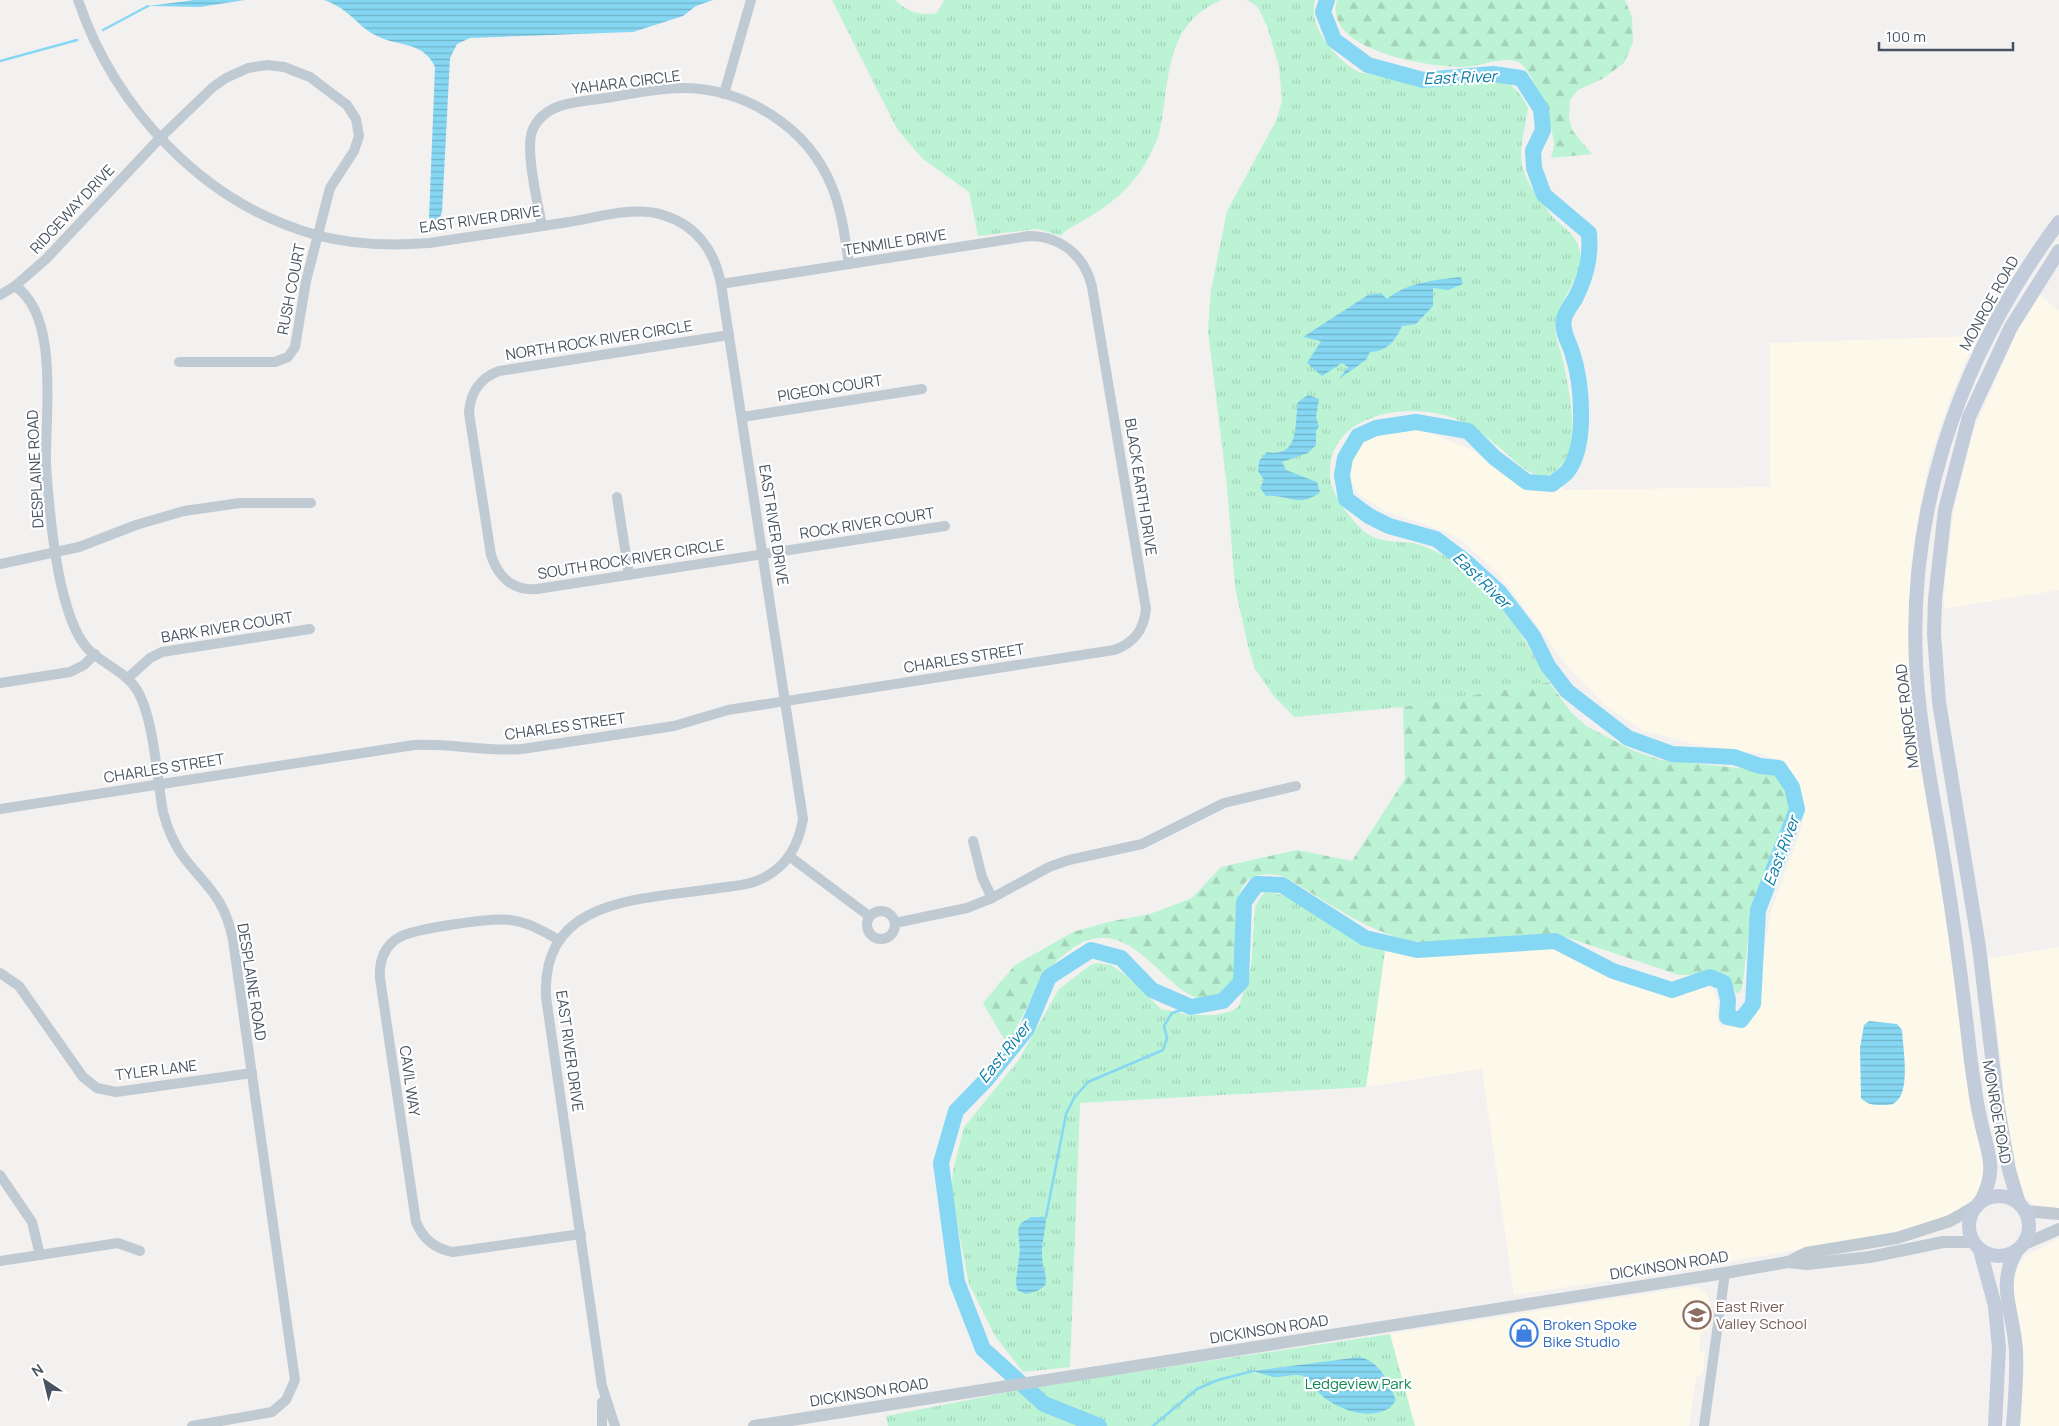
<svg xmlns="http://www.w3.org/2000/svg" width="2059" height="1426" font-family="Manrope,sans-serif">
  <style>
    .commercial { fill: #fdf9ea }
    .forest { fill: url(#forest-firs) }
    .park { fill: url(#park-tufts) }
    .water { fill: url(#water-rules) }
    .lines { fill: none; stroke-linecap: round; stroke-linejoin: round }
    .stream { stroke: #86d7f3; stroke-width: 2.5 }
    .river { stroke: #86d7f3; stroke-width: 16 }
    .minor { stroke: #c0cad3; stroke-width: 10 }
    .tertiary { stroke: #c0cad3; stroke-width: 12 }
    .secondary { stroke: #c2ccda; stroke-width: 14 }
    .labels { text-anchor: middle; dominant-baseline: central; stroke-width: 4.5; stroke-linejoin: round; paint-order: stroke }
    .street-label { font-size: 15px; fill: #475360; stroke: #fff }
    .education-label { font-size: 15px; fill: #785e54; stroke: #fff; text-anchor: start }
    .shop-label { font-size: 15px; fill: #366cbe; stroke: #fff; text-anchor: start }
    .park-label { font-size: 15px; fill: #108852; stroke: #fff }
    .water-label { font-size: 16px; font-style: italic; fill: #047ca7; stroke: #fff }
  </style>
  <defs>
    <pattern id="forest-firs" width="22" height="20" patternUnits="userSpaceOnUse" patternTransform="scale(1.25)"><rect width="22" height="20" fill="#bcf3d4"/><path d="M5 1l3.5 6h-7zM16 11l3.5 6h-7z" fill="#a3d2b9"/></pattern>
    <pattern id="park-tufts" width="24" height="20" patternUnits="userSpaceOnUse" patternTransform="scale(1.25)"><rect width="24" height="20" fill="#bcf3d4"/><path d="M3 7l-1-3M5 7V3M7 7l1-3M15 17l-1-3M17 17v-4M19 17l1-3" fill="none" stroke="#a3d2b9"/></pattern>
    <pattern id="water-rules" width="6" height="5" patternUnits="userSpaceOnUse" patternTransform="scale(1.25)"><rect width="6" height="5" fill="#86d7f3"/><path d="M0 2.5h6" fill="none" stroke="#6fb1c8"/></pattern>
  </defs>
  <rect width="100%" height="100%" fill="#f3f0f0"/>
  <g class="commercial">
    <path d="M2040,295L2059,311V590L1944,609L1945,580L1954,510L1973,432L2016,333Z"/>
    <path d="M1976,336L1951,396L1930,458L1918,516L1911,564L1908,629L1915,723L1984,1154L1983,1180L1977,1194L1964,1206L1938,1220L1894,1233L1709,1265L1514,1295L1482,1069L1366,1087L1385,951L1407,955H1451L1544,946L1617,977L1663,991L1681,993L1707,988L1713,990L1718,1001L1716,1012L1719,1025L1723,1027L1735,1024L1748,1015L1757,1001L1770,914L1802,827L1804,813L1801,794L1795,782L1778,760L1763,754L1698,745L1644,731L1605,705L1565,663L1502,578L1463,541L1447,532L1383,510L1358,493L1347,475L1352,452L1365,438L1385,431L1411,429L1423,430L1472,450L1514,481L1531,488L1561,485L1565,490L1770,487V343Z"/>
    <path d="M2059,947V1208L2034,1205L2025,1197L2018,1179L2009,1145L2003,1090V1075L1988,959Z"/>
    <path d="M2059,1238V1426H2019L2024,1371L2023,1350L2012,1282L2017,1268L2026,1256Z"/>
    <path d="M1690,1287H1697L1706,1292L1711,1303L1709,1329L1701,1332L1699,1353L1705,1350L1703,1373L1696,1377L1689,1426H1415L1390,1334Z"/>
  </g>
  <g class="forest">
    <path d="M1337,0H1625L1632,17L1633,42L1624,63L1602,79L1578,90L1570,100L1569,119L1572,130L1592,154L1551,158C1552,153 1554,148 1554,143C1553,126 1533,68 1518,62C1502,56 1482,66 1466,67C1431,68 1322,51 1337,0Z"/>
    <path d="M1549,682L1571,712L1586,726L1634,751L1661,760L1768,771C1787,781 1791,797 1788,816L1752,909L1742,989L1738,994C1734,990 1732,985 1729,980C1720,969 1694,976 1679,975L1566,937C1518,928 1470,948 1422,942C1372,937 1327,901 1285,877C1229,862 1236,911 1237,950C1237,958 1238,969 1235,976C1233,981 1229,985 1226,988C1223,992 1218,997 1214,998C1170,1012 1136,905 1073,948C1064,955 1054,962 1048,971C1032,993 1022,1020 1007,1044L983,1003L1015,965L1073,932L1108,922L1150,914L1192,898L1221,867L1297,850L1352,861L1405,779L1403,707Z"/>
  </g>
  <g class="park">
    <path d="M832,0H895C908,12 920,16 937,13L944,0H1221C1174,21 1170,59 1164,105C1162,117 1161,131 1156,142C1136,190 1108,207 1065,231L1061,236L1038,229L978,236L969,192L923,159L897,129Z"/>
    <path d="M1247,0H1315C1307,27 1336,59 1358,72C1388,78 1418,84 1449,85C1467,86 1489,76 1506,83C1516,86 1524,100 1528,108C1522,148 1512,163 1539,198C1545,206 1550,215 1557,221C1567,230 1575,235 1579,248C1587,272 1556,303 1555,328C1555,338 1560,348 1562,357C1568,385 1577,424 1569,451C1565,462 1554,478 1541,476C1526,474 1511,457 1500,448C1492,442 1485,435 1476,429C1443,408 1396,405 1362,422C1343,431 1331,448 1330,469C1329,483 1334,494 1342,506C1348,514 1357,526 1365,532C1379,543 1397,541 1413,543C1422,545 1433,550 1441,554C1456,561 1469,573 1481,584C1511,610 1529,649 1549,682L1403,707L1294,717L1273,695L1255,669L1248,646L1235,587L1227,487L1208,331L1211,290L1227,211L1277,119L1282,100L1279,67L1267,26L1257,6Z"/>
    <path d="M1266,892C1294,894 1316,916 1339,929C1354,937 1370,943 1385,951L1366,1087L1080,1103L1070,1367L1023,1372L995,1336L969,1284L951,1192L953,1171L964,1127L1018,1061L1059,989L1089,966L1097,963L1111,965L1127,976L1161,1009L1189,1015H1216L1232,1011L1239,1006L1251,968L1255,907L1261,896Z"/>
    <path d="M1390,1334L1415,1426H888L886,1416L1035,1387Z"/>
  </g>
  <g class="water">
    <path d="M194,0H245L200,7L148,6Z"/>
    <path d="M324,0H713L696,6L683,16L633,32L470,38L457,44L450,58L442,212L438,223H432L429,218L435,67C424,41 397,47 375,35C355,24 350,9 324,0Z"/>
    <path d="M1461,277L1463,284L1448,290L1433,288V306L1416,324L1402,326C1395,341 1388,351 1370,352L1366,360L1339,379L1348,367L1342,363L1322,376L1307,363L1321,341L1303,337L1368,295L1381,293L1387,299C1408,282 1435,280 1461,277Z"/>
    <path d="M1308,395L1319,399L1316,417L1319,426L1316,431V445L1308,453L1282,462L1286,470L1317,482L1320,492C1299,509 1289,494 1266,496L1260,488L1264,480L1258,471L1259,461L1267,452C1301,458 1294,423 1298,402Z"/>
    <path d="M1869,1021L1897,1024L1902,1030C1903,1050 1914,1106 1886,1105C1875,1105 1869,1106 1861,1098L1860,1048L1864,1025Z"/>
    <path d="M1031,1217H1046C1046,1230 1041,1244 1042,1257C1043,1278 1057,1287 1026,1294L1017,1290L1016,1280L1020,1250L1018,1230L1021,1223Z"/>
    <path d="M1360,1357C1381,1363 1388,1381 1396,1400C1381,1426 1335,1411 1316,1390C1312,1385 1310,1379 1303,1376C1296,1373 1284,1377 1276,1377C1269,1377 1261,1373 1253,1371Z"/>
  </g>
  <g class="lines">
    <g class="stream">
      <path d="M103,30L148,6"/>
      <path d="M0,61L77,40"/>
      <path d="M1046,1217L1066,1114L1074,1098L1088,1082L1163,1050L1167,1038L1164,1026L1172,1013L1191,1007"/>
      <path d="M1153,1426L1197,1389L1218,1380L1253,1371"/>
    </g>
    <path class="river" d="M1099,1426L1044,1404L983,1349L957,1282L941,1163L956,1111L986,1080L1027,1029L1049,977L1091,950L1121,958L1152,990L1191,1007L1223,1001L1241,982L1244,902L1257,884L1282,885L1365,938L1417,950L1555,941L1613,971L1672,990L1710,977L1724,983L1728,1000L1727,1017L1741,1020L1753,1004L1758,910L1797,809L1792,787L1779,768L1760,766L1734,757L1672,754L1628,738L1567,691L1548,666L1533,636L1500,593L1465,561L1436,539L1389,526L1369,516L1346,499L1342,475L1345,458L1358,436L1376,428L1416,422L1468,431L1495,458L1527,482L1552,484C1557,480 1563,476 1567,472C1588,446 1582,382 1572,352C1569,342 1561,331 1564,319C1565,313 1571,305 1575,299C1586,277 1591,258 1589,233L1544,195L1534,168L1533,151L1543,130L1541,109L1521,78L1493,74L1423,80L1368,65L1334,40L1323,12L1327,0"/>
    <g class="minor">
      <path d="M78,0C115,109 204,204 316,235C353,245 391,246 429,243C476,236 522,229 569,222C599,217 634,206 663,215C697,225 715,252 721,284L803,819C799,843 788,865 765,877C751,885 734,886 718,888C645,900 541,895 546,997L602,1386L615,1426"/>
      <path d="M724,94L751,0"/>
      <path d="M542,226C538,204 524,147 533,129C546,101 580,102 606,98C631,94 656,88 682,88C745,88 808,127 832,187C842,211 845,238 849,264"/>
      <path d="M15,286C60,316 45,415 46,462C47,488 50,513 53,538C57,569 67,627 88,649C104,665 125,671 137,690C154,718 157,779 163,812C167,827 173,842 182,855C207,888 224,896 233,940L295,1380L286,1400L272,1412L192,1426"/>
      <path d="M0,295L15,286L46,259L160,138L213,87L226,78L248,68L267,65L284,67L310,77L347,105L356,119L359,136L354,151L330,188L306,281L295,347L288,357L275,362H179"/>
      <path d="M729,335L499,371C480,378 470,393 469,413L491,555C498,577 513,591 537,589L945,526"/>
      <path d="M742,417L922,389"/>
      <path d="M617,497L629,575"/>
      <path d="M0,564L79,547L136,525L184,511L240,503H311"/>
      <path d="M128,678L150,658L162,652L310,629"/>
      <path d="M0,683L70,672L84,665L95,654"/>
      <path d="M0,809L414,745C451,743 486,752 522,749L674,726L728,710L1114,650C1134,643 1144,630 1146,609L1092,287C1085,256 1061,236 1029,236L721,284"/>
      <path d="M973,841L982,877L992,898"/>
      <path d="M789,856L869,916"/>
      <circle cx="881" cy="925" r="14"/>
      <path d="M895,923L967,908L992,898L1049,867L1069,860L1142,844L1224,803L1296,786"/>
      <path d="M559,940C543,931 528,922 510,920C493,917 411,929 398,938C384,947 379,962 380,978L416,1222C423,1239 435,1249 453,1252L581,1234"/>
      <path d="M0,973L19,986L83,1077L97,1088L116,1092L252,1073"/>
      <path d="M0,1175L32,1222L40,1255"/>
      <path d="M0,1261L118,1243L140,1251"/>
      <path d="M602,1426V1402"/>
      <path d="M1704,1426L1725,1273"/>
    </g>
    <g class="tertiary">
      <path d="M2025,1211L2059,1214"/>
      <path d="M2022,1245L2059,1229"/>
      <path d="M1788,1262L1807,1264L1870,1257L1943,1242H1972"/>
      <path d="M754,1426L1725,1273L1788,1262L1806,1253L1897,1238L1950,1221L1976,1206"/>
    </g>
    <g class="secondary">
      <circle cx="1999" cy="1226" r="30"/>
      <path d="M1981,1201C1998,1168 1988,1155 1981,1122C1976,1102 1974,1082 1971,1062C1963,990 1954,920 1942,849C1934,800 1924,751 1919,702C1900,526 1955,362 2059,222"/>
      <path d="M2019,1204L2009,1170L1998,1108L1979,947L1939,702L1934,634L1935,599L1945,510L1969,417L2011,327L2059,251"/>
      <path d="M1980,1250L1995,1306L1999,1348L1995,1426"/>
      <path d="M2013,1426C2015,1401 2017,1377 2016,1352C2015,1315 1995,1286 2017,1250"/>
    </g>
  </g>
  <defs>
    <g id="school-ring" transform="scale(1.4375)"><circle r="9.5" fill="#fff" stroke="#8d6e63" stroke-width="1.5"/><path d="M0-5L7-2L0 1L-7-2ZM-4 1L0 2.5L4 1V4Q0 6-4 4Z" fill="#8d6e63"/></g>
    <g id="shop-ring" transform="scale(1.4375)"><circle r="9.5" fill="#fff" stroke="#3f7fe0" stroke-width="1.5"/><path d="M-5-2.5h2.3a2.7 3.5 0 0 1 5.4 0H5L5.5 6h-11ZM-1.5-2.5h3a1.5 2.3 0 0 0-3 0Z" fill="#3f7fe0"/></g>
  </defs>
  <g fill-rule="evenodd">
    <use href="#school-ring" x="1697" y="1315"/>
    <use href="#shop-ring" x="1524" y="1333"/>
  </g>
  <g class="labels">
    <g class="street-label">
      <text transform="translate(626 82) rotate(-7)">YAHARA CIRCLE</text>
      <text transform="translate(72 209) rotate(-47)">RIDGEWAY DRIVE</text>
      <text transform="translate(480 219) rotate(-8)">EAST RIVER DRIVE</text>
      <text transform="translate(895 242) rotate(-9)">TENMILE DRIVE</text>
      <text transform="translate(291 289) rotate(-79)">RUSH COURT</text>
      <text transform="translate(1989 303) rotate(-61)">MONROE ROAD</text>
      <text transform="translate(599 340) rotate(-9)">NORTH ROCK RIVER CIRCLE</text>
      <text transform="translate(830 388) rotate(-9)">PIGEON COURT</text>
      <text transform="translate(35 469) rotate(-93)">DESPLAINE ROAD</text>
      <text transform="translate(1141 487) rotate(81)">BLACK EARTH DRIVE</text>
      <text transform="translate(867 523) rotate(-9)">ROCK RIVER COURT</text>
      <text transform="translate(774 525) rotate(81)">EAST RIVER DRIVE</text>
      <text transform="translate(631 559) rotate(-9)">SOUTH ROCK RIVER CIRCLE</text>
      <text transform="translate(227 627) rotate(-9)">BARK RIVER COURT</text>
      <text transform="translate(964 658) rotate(-9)">CHARLES STREET</text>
      <text transform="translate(1907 716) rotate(-97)">MONROE ROAD</text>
      <text transform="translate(565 726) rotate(-8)">CHARLES STREET</text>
      <text transform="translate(164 768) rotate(-9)">CHARLES STREET</text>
      <text transform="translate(252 982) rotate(81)">DESPLAINE ROAD</text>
      <text transform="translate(570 1051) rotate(82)">EAST RIVER DRIVE</text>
      <text transform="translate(156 1070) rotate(-7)">TYLER LANE</text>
      <text transform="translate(410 1081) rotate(82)">CAVIL WAY</text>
      <text transform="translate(1997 1112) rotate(80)">MONROE ROAD</text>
      <text transform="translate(1669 1265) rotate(-9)">DICKINSON ROAD</text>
      <text transform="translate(1269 1329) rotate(-9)">DICKINSON ROAD</text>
      <text transform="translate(869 1392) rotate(-9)">DICKINSON ROAD</text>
    </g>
    <g class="education-label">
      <text x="1716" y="1306">East River<tspan x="1716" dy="17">Valley School</tspan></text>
    </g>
    <g class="shop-label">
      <text x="1543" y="1324">Broken Spoke<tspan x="1543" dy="17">Bike Studio</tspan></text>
    </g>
    <g class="park-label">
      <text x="1358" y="1383">Ledgeview Park</text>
    </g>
    <g class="water-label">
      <text transform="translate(1460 77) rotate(-2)">East River</text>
      <text transform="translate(1482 580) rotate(44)">East River</text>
      <text transform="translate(1781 851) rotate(-69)">East River</text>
      <text transform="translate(1004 1052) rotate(-51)">East River</text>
    </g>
  </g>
  <g transform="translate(45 1381) rotate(325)" stroke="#ffffff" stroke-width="4" paint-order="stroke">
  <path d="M0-4L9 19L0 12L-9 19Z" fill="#475360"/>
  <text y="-8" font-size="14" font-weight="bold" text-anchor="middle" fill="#475360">N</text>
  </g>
  <path d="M1879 42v8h134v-8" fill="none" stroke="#475360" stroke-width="2.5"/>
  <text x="1886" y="42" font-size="15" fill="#475360" stroke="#ffffff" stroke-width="4" paint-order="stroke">100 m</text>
</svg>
